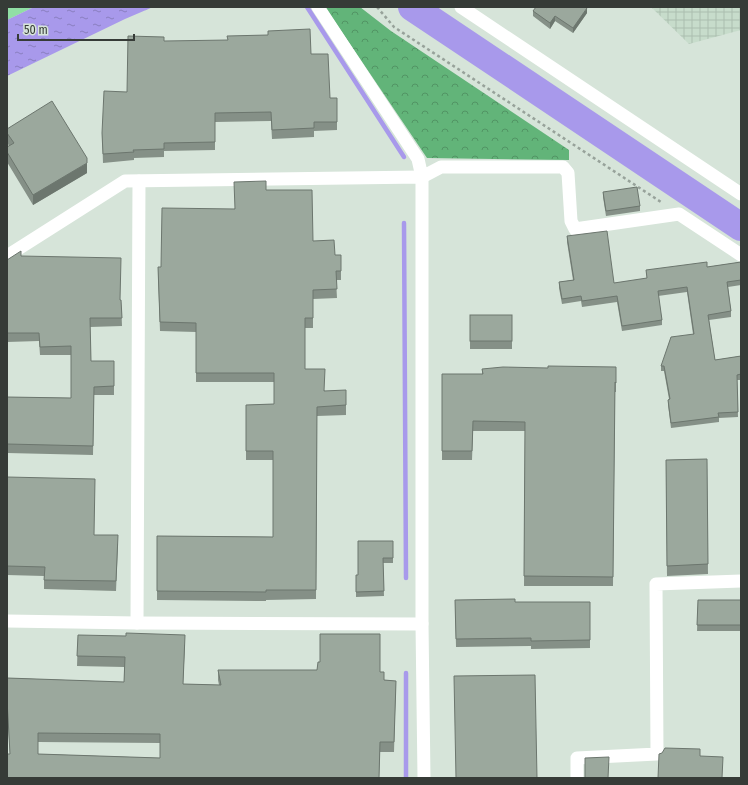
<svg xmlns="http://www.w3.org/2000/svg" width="748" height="785" font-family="'Fira Sans Condensed',sans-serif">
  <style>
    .industrial { fill: url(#industrial-grid) }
    .green { fill: #91dfa5 }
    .forest { fill: url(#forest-crowns) }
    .water { fill: url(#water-ripples) }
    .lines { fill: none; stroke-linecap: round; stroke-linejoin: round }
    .stream { stroke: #a899eb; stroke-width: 4.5 }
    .river { stroke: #a899eb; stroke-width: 28 }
    .path { stroke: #97a29a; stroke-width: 2.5; stroke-dasharray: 3 3; stroke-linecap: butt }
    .street { stroke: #fff; stroke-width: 13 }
    .wall { fill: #859087; fill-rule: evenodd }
    .shaded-wall { fill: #6c766e }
    .building { fill: #9ba89d; stroke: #6c766e; fill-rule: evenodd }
  </style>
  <defs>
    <pattern id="industrial-grid" width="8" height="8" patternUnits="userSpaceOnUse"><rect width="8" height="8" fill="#c7dccb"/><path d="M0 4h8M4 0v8" fill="none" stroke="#acbeaf"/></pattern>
    <pattern id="forest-crowns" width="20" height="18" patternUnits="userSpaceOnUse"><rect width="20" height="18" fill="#62b479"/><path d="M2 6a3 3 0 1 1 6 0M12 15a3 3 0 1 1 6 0" fill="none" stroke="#529464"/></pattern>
    <pattern id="water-ripples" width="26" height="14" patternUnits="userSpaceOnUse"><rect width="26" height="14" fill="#a899eb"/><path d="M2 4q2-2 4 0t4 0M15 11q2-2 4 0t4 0" fill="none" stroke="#8a7ebf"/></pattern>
  </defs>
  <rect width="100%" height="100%" fill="#d6e4d9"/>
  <path class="industrial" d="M651,7H741V30L689,44Z"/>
  <path class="green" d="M7,7H34L7,20Z"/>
  <path class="forest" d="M325,7H360L391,31L569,150V160L427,158Z"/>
  <path class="water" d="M34,7H153L125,19L7,76V20Z"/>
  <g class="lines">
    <g class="stream">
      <path d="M307,7L404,157"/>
      <path d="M404,223L406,578"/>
      <path d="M406,673V778"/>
    </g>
    <path class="river" d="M412,7L741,227"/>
    <path class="path" d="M377,7L394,27L661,202"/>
    <g class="street">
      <path d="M318,7L418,159L422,177L441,167H563L568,173L571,221L575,229L679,214L741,255"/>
      <path d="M461,7L741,194"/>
      <path d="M7,256L125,181L422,177V624L424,778"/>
      <path d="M7,621L137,623L422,624"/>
      <path d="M137,623L139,181"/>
      <path d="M577,778V758L657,754L656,584L741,581"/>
    </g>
  </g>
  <g class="wall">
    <path d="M533,11L587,13L573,33L555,21L550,29L533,16Z"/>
    <path d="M164,41L311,54L330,98H337V130L314,131V137L272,139L271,121L215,122V150L164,151V157L134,158V160L103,163L102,133L127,92Z"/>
    <path d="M7,129L87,173L33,205L7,162V147L9,146L7,142Z"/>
    <path d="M266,190L313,241L335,255H341V280H336L337,298L313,299V328H305V369L325,391L346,405V415L317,416L316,599L266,600V601L157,600V536L273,537V460H246V405L274,404V382H196V332L160,331L158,276V267H161L234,209Z"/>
    <path d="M603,192L640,206V211L606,216L603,197Z"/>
    <path d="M567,236L614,283L647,279L646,270L707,267L741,262V285L728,287L731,311V317L709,320L715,360L741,356V380H737L738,417L719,418V422L671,428L668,405V400L669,399L664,371H661V366L693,334L687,292L658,296L662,320V325L622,331L617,302L582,307L581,301L562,304L559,288V282L573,280L567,242Z"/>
    <path d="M21,256L120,300H121L122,326L90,327L91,361H114V395H94L93,455L7,453V397L71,398V355H40L39,341L7,342V260Z"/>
    <rect x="470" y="315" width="42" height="34"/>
    <path d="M616,367V392H615L613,586H524L525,431H473L472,460H442V374H482V369Z"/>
    <path d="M707,459L708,574L667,576L666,460Z"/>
    <path d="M7,477L94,535L118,544L116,591L44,589V576L7,575Z"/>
    <path d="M393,541V563H383L384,596L356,597V575H358Z"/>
    <path d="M455,600L515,602H590V648L531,649V646L456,647Z"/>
    <path d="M698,600H741V631H697Z"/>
    <path d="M78,635L185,645L183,684L219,685L218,680V670L380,672L384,680L396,681L394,752H380L379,778L10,754L7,710V678L124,682V667L77,666ZM38,742L160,743V758L38,754Z"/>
  </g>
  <g class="shaded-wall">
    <path d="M587,8V13L573,33V28Z"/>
    <path d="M555,16V21L550,29V23Z"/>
    <path d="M87,163V173L33,205V195Z"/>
  </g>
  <g class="building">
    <path d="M536,7H585L587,8L573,28L555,16L550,23L533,11Z"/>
    <path d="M310,29L311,54H328L330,98H337V122H314V128L272,130L271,112L215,113V142L164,143V149L133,150L134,152L103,154L102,133L104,91L127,92L128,36L164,37V41L228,40L227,36L268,35V31Z"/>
    <path d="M52,101L87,158V163L33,195L7,152V147L14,143L7,133V129Z"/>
    <path d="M266,181V190H312L313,241L334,240L335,255H341V271H336L337,289L313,290V318H305V369H325L324,391L346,390V405L317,407L316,590H266V592L157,591V536L273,537V451H246V405L274,404V373H196V323L160,322L158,267H161L162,208L235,209L234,182Z"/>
    <path d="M637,187L640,206L606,211L603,192Z"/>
    <path d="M607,231L614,283L647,278L646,270L707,262V267L741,262V280L727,282L731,311L708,315L715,360L741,356V374L737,375L738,412L718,413L719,417L671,423L668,400L670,399L664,366H661L671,337L694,334L687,287L658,291L662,320L622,326L617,296L582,301L581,296L562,299L559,282L574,280L567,236Z"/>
    <path d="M21,251V256L121,258L120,300H121L122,318H90L91,361H114V386L94,387L93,446L7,444V397L71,398V346L40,347L39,333H7V260Z"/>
    <rect x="470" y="315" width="42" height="26"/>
    <path d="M548,366L616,367V383L615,382L613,577L524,576L525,422L473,421L472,451H442V374H483L482,369L503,367L548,368Z"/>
    <path d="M707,459L708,564L667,566L666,460Z"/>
    <path d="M7,477L95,479L94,535H118L116,581L44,580L45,567L7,566Z"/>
    <path d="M358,541H393V558H383L384,591L356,592V575H358Z"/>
    <path d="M515,599V602H590V640L531,641V638L456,639L455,600Z"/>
    <path d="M698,600H741V625H697Z"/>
    <path d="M126,633L185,635L183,684L221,685L218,670H317L318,662H320V634H380V672H384V680L396,681L394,742H380L379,778H7V754H10L7,700V678L124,682L125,657L77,656L78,635L126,636ZM38,733L160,734V758L38,754Z"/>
    <path d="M535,675L537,778H456L454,676Z"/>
    <path d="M665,748L700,749V756L723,757L722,778H658L659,754L662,753Z"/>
    <path d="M609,757L608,778H585V758Z"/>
  </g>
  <rect width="748" height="785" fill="none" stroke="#363b37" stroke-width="16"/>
  <path d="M18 34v6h116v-6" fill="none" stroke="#363b37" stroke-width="2"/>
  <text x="24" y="34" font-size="12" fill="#363b37" stroke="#d6e4d9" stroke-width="3" paint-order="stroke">50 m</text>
</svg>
